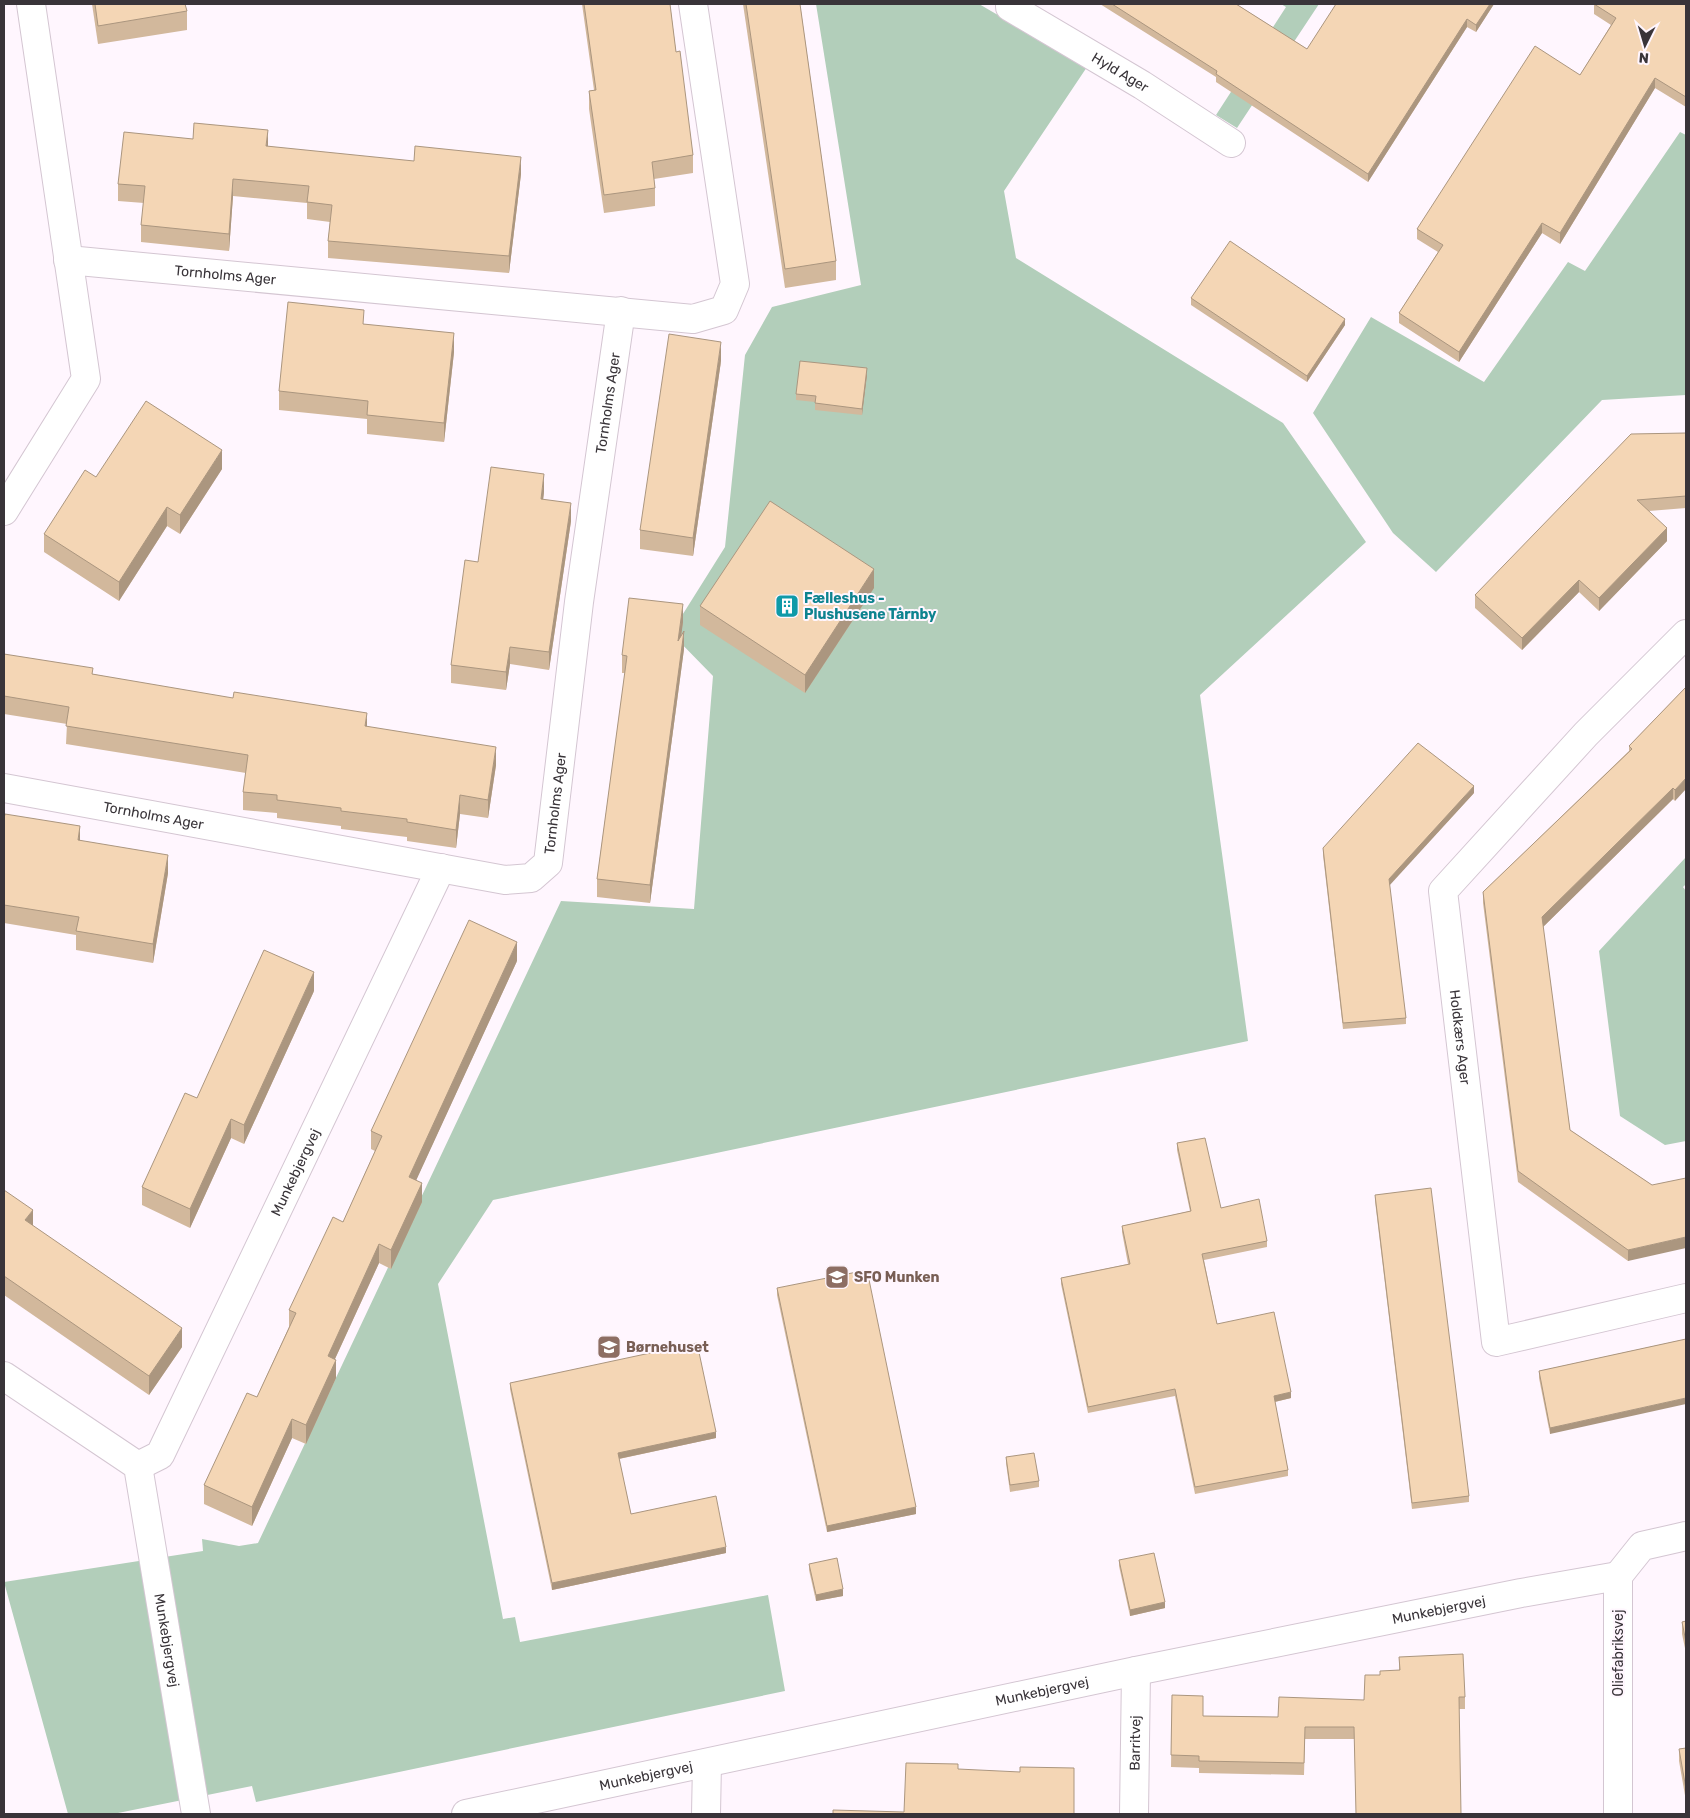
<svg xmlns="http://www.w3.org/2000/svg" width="1690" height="1818" font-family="Rubik,sans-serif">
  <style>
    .green { fill: #b2ceba }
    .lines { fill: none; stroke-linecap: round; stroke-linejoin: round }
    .minor-casing { stroke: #d4c6d2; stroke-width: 30 }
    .tertiary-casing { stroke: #d4c6d2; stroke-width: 30 }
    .minor { stroke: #fff; stroke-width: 28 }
    .tertiary { stroke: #fff; stroke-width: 28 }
    .wall { fill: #d2b89c }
    .shaded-wall { fill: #ab967f }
    .building { fill: #f4d6b5; stroke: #ab967f }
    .labels { text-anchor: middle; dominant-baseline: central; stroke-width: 4; stroke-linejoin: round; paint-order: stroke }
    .street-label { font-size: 14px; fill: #393439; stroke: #fff6fe }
    .culture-label { font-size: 14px; font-weight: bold; fill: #0d838f; stroke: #fff6fe; text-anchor: start }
    .education-label { font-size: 14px; font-weight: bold; fill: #785e54; stroke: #fff6fe; text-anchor: start }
  </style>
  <rect width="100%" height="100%" fill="#fff6fe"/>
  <g class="green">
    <path d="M816,4H979L1087,67L1004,191L1016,258L1283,423L1366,542L1200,695L1248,1041L493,1200L438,1284L503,1619L515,1617L520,1642L768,1595L785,1691L256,1802L252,1786L113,1814H68L4,1582L203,1551L202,1539L239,1546L258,1543L561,901L694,909L713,676L671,633L725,547L745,355L772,307L861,285Z"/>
    <path d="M1281,4H1319L1237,128L1216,115L1286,7Z"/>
    <path d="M1680,132L1686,135V395L1602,400L1436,572L1393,533L1313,413L1371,317L1484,382L1568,262L1585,271Z"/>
    <path d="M1686,857V884L1683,887L1686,891V1141L1665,1145L1620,1116L1599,951Z"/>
  </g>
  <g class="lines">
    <g class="minor-casing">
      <g id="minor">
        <path id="s1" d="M1010,4V7L1142,85L1231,143"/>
        <path id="s2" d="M68,260L693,319L724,310L735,284L693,4"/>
        <path d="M4,511L86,379L31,4"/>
        <path id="s3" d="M1686,634L1586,734L1443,891L1496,1342L1686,1298"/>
        <path id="s4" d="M4,788L505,880L531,878L548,863L579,602L621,311"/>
        <path id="s5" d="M4,1376L138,1466L196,1814"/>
        <path id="s6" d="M138,1466L160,1455L441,868"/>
        <path id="s7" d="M466,1814L1136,1671L1521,1593L1618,1576"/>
        <path d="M706,1814L707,1763"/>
        <path id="s8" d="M1134,1814L1136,1671"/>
      </g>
    </g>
    <g class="tertiary-casing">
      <path id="tertiary" d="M1618,1814V1576L1642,1546L1686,1536"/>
    </g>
    <use href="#minor" class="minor"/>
    <use href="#tertiary" class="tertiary"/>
  </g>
  <g class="wall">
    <path d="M92,4H185L187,11V30L98,44Z"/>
    <path d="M582,4H670L676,52L693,155V173L654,179L655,188V206L604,213L589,109V91L594,90Z"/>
    <path d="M743,4H800L836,261V280L785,288Z"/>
    <path d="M1100,4H1236L1307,49L1494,4L1476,32L1467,27L1368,182L1216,82V77Z"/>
    <path d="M1594,4H1686V107L1655,88L1560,244L1542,233L1459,362L1399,323V313L1438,252L1417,239V229L1580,75L1611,25L1594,14Z"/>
    <path d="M268,147L521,174L509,273L328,258V241L330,222L307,219V203L233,196L229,251L141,242V225L144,203L118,201V184Z"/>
    <path d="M1191,298L1345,325L1307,382L1191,305Z"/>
    <path d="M364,324L454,352L444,442L367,434V419L279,410V391Z"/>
    <path d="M721,361L693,556L640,549V530Z"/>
    <path d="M867,375L862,415L815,410V402L796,400V394Z"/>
    <path d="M1686,433V508L1649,511L1667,541L1599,611L1579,592L1522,650L1475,608V595Z"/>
    <path d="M222,469L180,534L167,526L119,601L44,552V534L96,477Z"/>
    <path d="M544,492L543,500L571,521L549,670L510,664L506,690L451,683V665L478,562Z"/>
    <path d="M874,588L805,693L700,625V606Z"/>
    <path d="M683,622L681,636L684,649L650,903L597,897V879L625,673H622V655Z"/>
    <path d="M4,654L93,674L367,727L496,765L488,818L460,814L456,848L407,841V837L341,829V826L277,818V813L243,810V792L246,773L66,744L67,724L4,714Z"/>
    <path d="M1686,687L1675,801L1673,799L1543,927L1570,1130L1652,1185L1628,1261L1518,1182L1483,903V892L1629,751V746Z"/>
    <path d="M1474,793L1389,885L1406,1018V1024L1343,1029L1323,855V848Z"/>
    <path d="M4,819L80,840L168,873L153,963L76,950V935L4,923Z"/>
    <path d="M517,961L416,1180L422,1202L391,1269L379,1263L335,1359L336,1378L306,1444L292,1438L252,1526L204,1504V1485L257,1397L289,1327V1310L343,1222L375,1151L371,1149V1131Z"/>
    <path d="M314,991L244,1144L231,1138L190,1228L142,1205V1187Z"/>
    <path d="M1177,1143L1221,1208L1267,1241V1247L1204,1260L1217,1324L1291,1398L1275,1402L1288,1470V1476L1195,1494L1175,1396L1088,1413L1061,1284V1278L1128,1264L1122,1232V1226L1190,1211L1177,1150Z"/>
    <path d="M4,1190L33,1226L182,1347L149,1395L4,1295Z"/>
    <path d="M1375,1195L1469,1496V1502L1412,1509L1375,1201Z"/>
    <path d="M777,1288L916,1514L827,1532L777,1295Z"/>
    <path d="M1686,1339L1550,1434L1539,1378V1371Z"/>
    <path d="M510,1383L716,1438L619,1459L631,1514L726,1553L552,1590L510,1389Z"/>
    <path d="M1006,1457L1039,1481V1487L1010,1492L1006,1463Z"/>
    <path d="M1119,1560L1165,1608L1130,1616L1119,1566Z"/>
    <path d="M809,1564L843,1596L816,1601L809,1570Z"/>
    <path d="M1686,1621V1653L1682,1634V1622Z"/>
    <path d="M1399,1657L1465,1697V1709H1460L1354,1739H1305L1304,1775L1199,1773V1768L1171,1767L1172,1695L1203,1716L1278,1717L1364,1700L1380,1675L1399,1670Z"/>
    <path d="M1686,1748V1801L1679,1761V1749Z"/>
  </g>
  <g class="shaded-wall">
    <path d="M1490,4H1494L1476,32V25Z"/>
    <path d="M1467,19V27L1368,182V174Z"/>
    <path d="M1655,78V88L1560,244V233Z"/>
    <path d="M268,130V147L266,146Z"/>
    <path d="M521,157V174L509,273V256Z"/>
    <path d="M233,179V196L229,251V234Z"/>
    <path d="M1542,223V233L1459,362V352Z"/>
    <path d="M1345,319V325L1307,382V376Z"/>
    <path d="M454,333V352L444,442V423Z"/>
    <path d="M721,342V361L693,556V538Z"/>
    <path d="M867,368V375L862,415V409Z"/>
    <path d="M222,450V469L180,534V515Z"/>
    <path d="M544,474V492L541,517V499Z"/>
    <path d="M571,503V521L549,670V652Z"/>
    <path d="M167,507V526L119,601V582Z"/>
    <path d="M1667,528V541L1599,611V598Z"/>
    <path d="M874,569V588L805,693V675Z"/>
    <path d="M1579,580V592L1522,650V638Z"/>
    <path d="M683,604V622L678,659V641Z"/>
    <path d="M684,631V649L650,903V885Z"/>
    <path d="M510,647V664L506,690V672Z"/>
    <path d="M367,713V732L365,726Z"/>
    <path d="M496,747V765L488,818V800Z"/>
    <path d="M1686,778V789L1675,801V790Z"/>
    <path d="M1474,786V793L1389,886V879Z"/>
    <path d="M1673,788V799L1542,928V917Z"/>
    <path d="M460,795V814L456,848V830Z"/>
    <path d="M80,826V845L78,840Z"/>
    <path d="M168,855V873L153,963V944Z"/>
    <path d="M517,942V961L409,1196V1177Z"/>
    <path d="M314,972V991L244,1144V1125Z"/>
    <path d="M231,1119V1138L190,1228V1209Z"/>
    <path d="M422,1183V1202L391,1269V1250Z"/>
    <path d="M33,1210V1228L25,1220Z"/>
    <path d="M1686,1237V1248L1628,1261V1250Z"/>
    <path d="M379,1244V1263L328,1374V1356Z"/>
    <path d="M182,1328V1347L149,1395V1376Z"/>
    <path d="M336,1360V1378L306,1444V1425Z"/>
    <path d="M1291,1392V1398L1274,1402V1396Z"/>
    <path d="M1686,1398V1404L1550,1434V1428Z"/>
    <path d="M292,1419V1438L252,1526V1507Z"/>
    <path d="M716,1432V1438L618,1459V1453Z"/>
    <path d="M916,1507V1514L827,1532V1526Z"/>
    <path d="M726,1547V1553L552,1590V1583Z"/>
    <path d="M843,1589V1596L816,1601V1595Z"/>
    <path d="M1165,1602V1608L1130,1616V1610Z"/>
  </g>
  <g class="building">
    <path d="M95,4H185L187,11L98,26Z"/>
    <path d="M584,4H670L676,52L680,51L693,155L652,162L655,188L604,195L589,91L596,90Z"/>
    <path d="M746,4H800L836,261L785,269Z"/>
    <path d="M1112,4H1236L1307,49L1336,4H1490L1476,25L1467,19L1368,174L1216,74L1217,71Z"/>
    <path d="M1594,4H1686V97L1655,78L1560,233L1542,223L1459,352L1399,313L1443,245L1417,229L1535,46L1580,75L1616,18Z"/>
    <path d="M194,123L268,130L266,146L414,161L415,146L521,157L509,256L328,241L332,205L307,202L309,186L233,179L229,234L141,225L145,186L118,184L124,132L193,139Z"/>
    <path d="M1230,241L1345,319L1307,376L1191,298Z"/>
    <path d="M288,302L364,310L363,324L454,333L444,423L367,415L368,401L279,391Z"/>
    <path d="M669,334L721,342L693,538L640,530Z"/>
    <path d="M800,361L867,368L862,409L815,403L816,396L796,394Z"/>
    <path d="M146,401L222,450L180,515L167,507L119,582L44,534L85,470L96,477Z"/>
    <path d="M1686,433V496L1637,500L1667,528L1599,598L1579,580L1522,638L1475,595L1631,434Z"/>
    <path d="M491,467L544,474L541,499L571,503L549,652L510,647L506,672L451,665L465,560L478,562Z"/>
    <path d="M770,501L874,569L805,675L700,606Z"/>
    <path d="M629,598L683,604L678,641L684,631L650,885L597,879L627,656L622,655Z"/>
    <path d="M4,654L93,668L92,674L233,698L234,692L367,713L365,726L496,747L488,800L460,795L456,830L407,822V819L341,811V808L277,800V795L243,792L248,755L66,726L69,707L4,696Z"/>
    <path d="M1686,687V778L1675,790L1673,788L1542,917L1570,1130L1652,1185L1686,1178V1237L1628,1250L1518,1171L1483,892L1632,749L1629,746Z"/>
    <path d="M1418,743L1474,786L1389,879L1406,1018L1343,1023L1323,848Z"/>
    <path d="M5,814L80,826L78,840L168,855L153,944L76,931L79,917L4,905V819Z"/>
    <path d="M469,920L517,942L409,1177L422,1183L391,1250L379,1244L328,1356L336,1360L306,1425L292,1419L252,1507L204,1485L247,1393L257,1397L296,1313L289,1310L333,1217L343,1222L382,1136L371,1131Z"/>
    <path d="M264,950L314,972L244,1125L231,1119L190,1209L142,1187L185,1093L197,1098Z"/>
    <path d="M1205,1138L1221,1208L1259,1199L1267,1241L1202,1254L1217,1324L1274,1312L1291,1392L1274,1396L1288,1470L1195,1487L1175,1389L1088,1407L1061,1278L1130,1264L1122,1226L1191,1211L1177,1143Z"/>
    <path d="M1431,1188L1469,1496L1412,1503L1375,1195Z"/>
    <path d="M4,1190L33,1210L25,1220L182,1328L149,1376L4,1276Z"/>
    <path d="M867,1270L916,1507L827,1526L777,1288Z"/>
    <path d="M1686,1339V1398L1550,1428L1539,1371Z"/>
    <path d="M697,1343L716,1432L618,1453L631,1514L716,1496L726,1547L552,1583L510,1383Z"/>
    <path d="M1034,1453L1039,1481L1010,1485L1006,1457Z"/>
    <path d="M1154,1553L1165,1602L1130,1610L1119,1560Z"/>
    <path d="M837,1558L843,1589L816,1595L809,1564Z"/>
    <path d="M1686,1621V1642L1682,1622Z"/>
    <path d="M1463,1654L1465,1697H1459L1461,1814H1356L1354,1727H1305L1304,1763L1199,1761V1756L1171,1755L1172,1695L1203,1696V1716L1278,1717L1279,1697L1364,1700L1365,1675H1380V1671L1400,1670L1399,1657Z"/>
    <path d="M1686,1748V1789L1679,1749Z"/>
    <path d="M906,1763L958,1764V1769L1020,1772V1767L1074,1768V1814H833V1810L904,1812Z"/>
  </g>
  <defs>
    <g id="building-square" transform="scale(1.25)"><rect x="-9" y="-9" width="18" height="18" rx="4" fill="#0f9aa8" stroke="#fff6fe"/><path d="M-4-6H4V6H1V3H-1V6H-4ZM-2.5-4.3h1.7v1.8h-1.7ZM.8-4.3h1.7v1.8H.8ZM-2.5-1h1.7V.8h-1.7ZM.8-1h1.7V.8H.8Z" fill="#fff"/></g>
    <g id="school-square" transform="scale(1.25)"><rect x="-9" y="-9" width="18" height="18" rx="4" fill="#8d6e63" stroke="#fff6fe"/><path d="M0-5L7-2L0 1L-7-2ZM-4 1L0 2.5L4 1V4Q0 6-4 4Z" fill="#fff"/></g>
  </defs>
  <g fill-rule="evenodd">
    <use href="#building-square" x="787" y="606"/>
    <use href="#school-square" x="837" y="1277"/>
    <use href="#school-square" x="609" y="1347"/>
  </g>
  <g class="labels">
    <g class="street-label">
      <text stroke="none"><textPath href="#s1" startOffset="131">Hyld Ager</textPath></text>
      <text stroke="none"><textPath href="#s2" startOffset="158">Tornholms Ager</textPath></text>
      <text stroke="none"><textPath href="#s4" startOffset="1022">Tornholms Ager</textPath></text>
      <text stroke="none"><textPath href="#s4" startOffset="618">Tornholms Ager</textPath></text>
      <text stroke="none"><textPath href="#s4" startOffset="152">Tornholms Ager</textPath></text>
      <text stroke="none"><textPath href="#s3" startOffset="501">Holdkærs Ager</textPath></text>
      <text stroke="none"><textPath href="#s6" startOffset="338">Munkebjergvej</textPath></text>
      <text stroke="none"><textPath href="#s7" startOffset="994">Munkebjergvej</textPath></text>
      <text stroke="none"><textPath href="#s5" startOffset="338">Munkebjergvej</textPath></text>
      <text transform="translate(1618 1653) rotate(-90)">Oliefabriksvej</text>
      <text stroke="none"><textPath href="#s7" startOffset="589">Munkebjergvej</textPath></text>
      <text stroke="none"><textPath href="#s8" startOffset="71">Barritvej</textPath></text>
      <text stroke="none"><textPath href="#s7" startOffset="184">Munkebjergvej</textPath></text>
    </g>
    <g class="culture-label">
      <text x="804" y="598">Fælleshus -<tspan x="804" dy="16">Plushusene Tårnby</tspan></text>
    </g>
    <g class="education-label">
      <text x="854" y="1277">SFO Munken</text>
      <text x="626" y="1347">Børnehuset</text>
    </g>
  </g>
  <rect width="1690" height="1818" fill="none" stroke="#393439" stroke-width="10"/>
  <g transform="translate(1645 45) rotate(185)" stroke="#fff6fe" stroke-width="4" paint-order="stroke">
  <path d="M0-4L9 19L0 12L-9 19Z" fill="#393439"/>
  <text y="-8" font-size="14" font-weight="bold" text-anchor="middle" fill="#393439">N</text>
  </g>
</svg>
